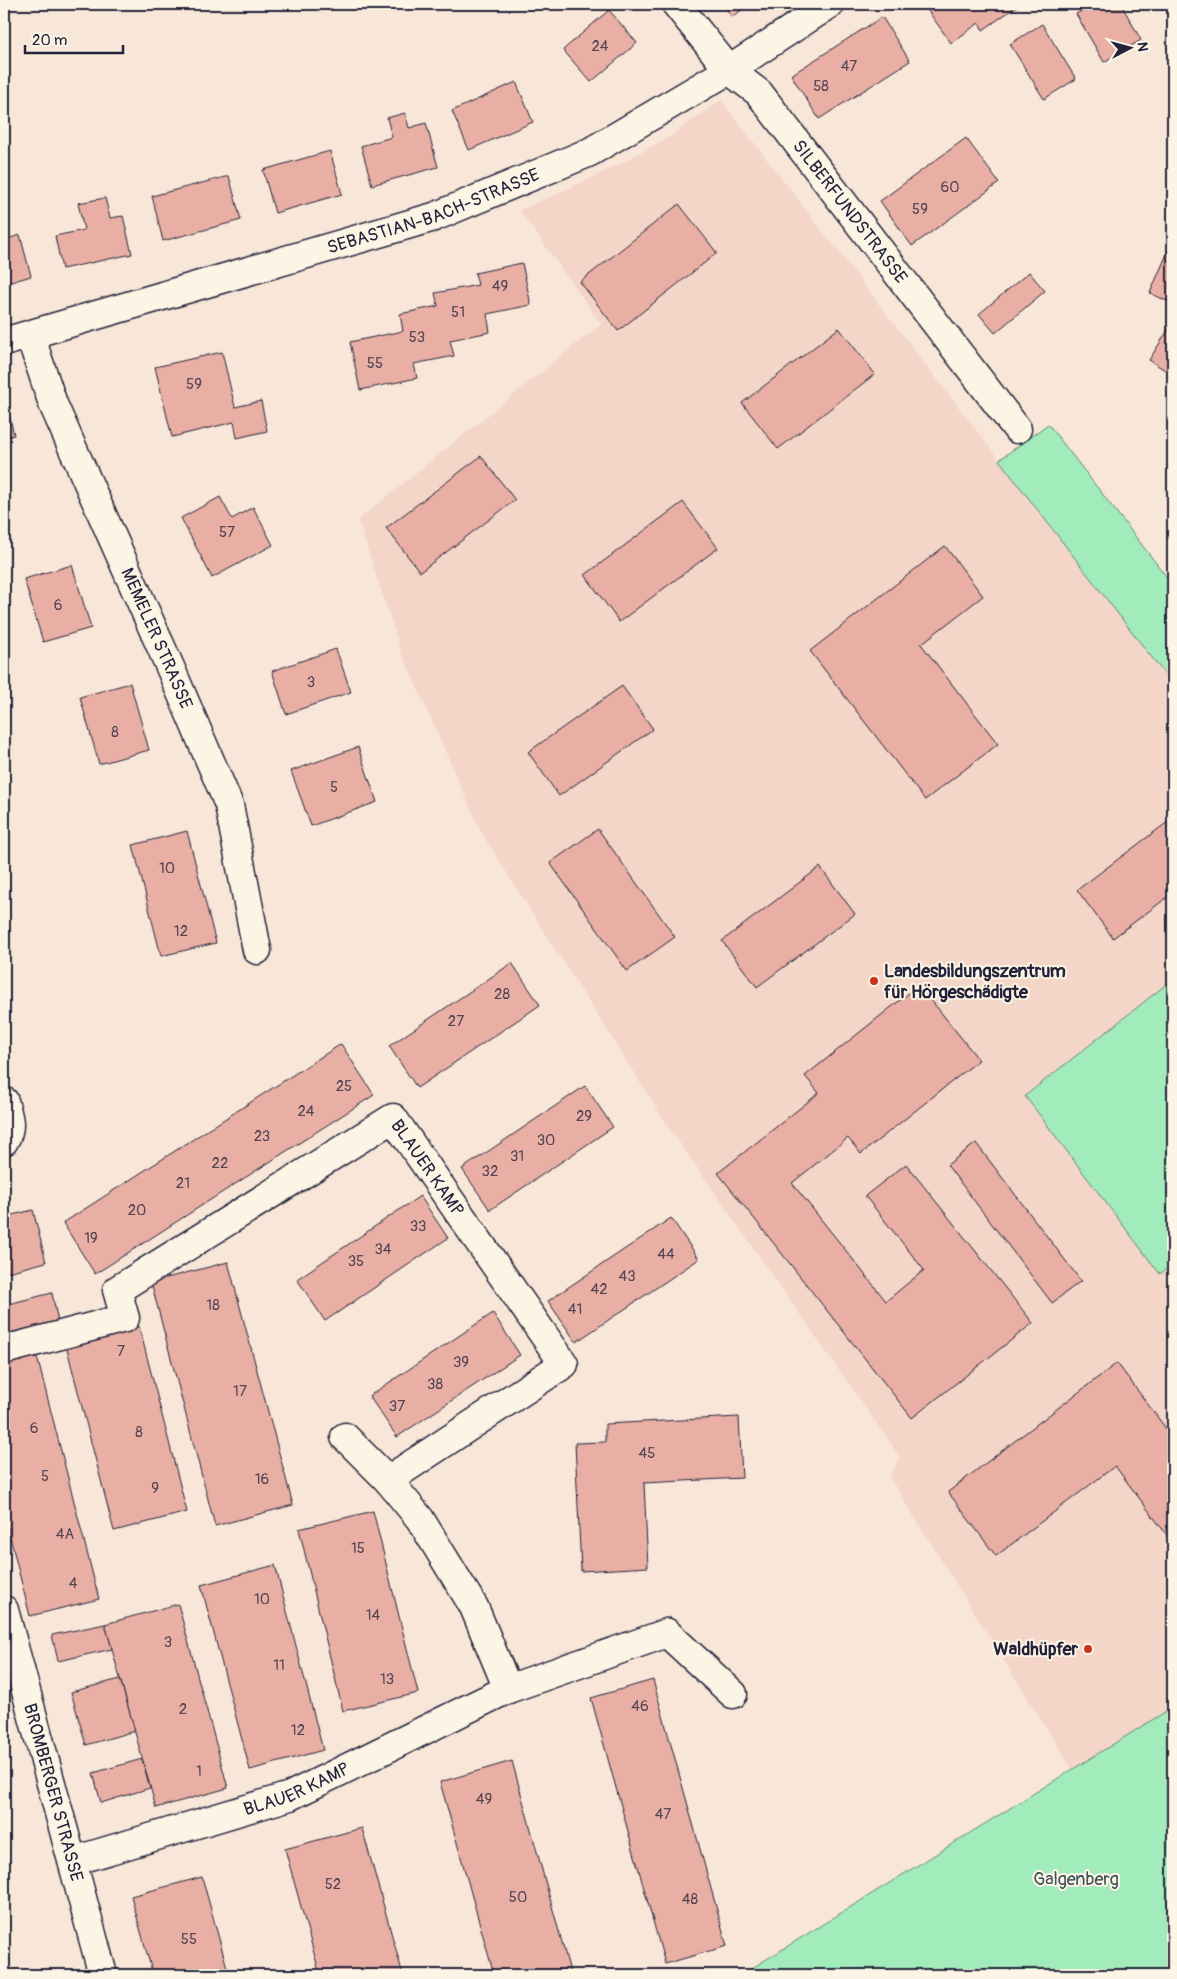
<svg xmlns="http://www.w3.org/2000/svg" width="1177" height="1979" font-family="Pangolin,sans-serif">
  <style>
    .built { fill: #f4d6c8 }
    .green { fill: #a2ebba; stroke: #62867a }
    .building { fill: #e9afa4; stroke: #22223b }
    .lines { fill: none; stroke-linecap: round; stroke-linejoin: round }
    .minor-casing { stroke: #22223b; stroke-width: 31 }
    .minor { stroke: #fcf5e5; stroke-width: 28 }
    .poi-dot { fill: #c8321e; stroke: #fcf5e5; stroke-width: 2 }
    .labels { text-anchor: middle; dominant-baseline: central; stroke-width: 4; stroke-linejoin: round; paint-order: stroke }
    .number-label { font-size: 15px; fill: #544555 }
    .street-label { font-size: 18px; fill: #22223b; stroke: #fcf5e5 }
    .poi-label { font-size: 18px; font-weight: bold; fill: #22223b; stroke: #fcf5e5; text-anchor: start }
    .park-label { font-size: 18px; fill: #42545b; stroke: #fcf5e5 }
  </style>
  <rect width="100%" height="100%" fill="#f8e7d8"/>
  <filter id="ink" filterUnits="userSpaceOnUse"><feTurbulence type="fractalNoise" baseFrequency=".02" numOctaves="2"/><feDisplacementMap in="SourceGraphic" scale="10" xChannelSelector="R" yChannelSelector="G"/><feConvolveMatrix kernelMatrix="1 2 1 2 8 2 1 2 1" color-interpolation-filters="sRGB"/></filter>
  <g filter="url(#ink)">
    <path class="built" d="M721,100L1173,684V1707L1072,1769L889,1477L900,1457L669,1128L482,834L402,654L358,520L601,324L519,210L570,188L619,164L672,135Z"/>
    <g class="green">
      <path d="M1048,424L1173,585V685L999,460Z"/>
      <path d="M1173,979V1264L1160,1274L1025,1096Z"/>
      <path d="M1173,1707V1975H741Z"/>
    </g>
    <g class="building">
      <path d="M723,4H750L732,17Z"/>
      <path d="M923,4H1020L983,30L979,23L951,43Z"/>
      <path d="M1094,4H1121L1141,40L1104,62L1076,14Z"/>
      <path d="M609,10L637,43L591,82L563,50Z"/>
      <path d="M882,17L910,61L819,119L791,75Z"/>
      <path d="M1042,24L1076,79L1044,99L1010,44Z"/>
      <path d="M516,82L533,122L469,150L452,111Z"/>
      <path d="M405,113L409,128L426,123L438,167L372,185L361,146L392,137L387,118Z"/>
      <path d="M966,138L999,183L912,246L880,201Z"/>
      <path d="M330,151L342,194L275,213L263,170Z"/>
      <path d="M229,176L241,220L163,241L152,196Z"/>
      <path d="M105,198L110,218L123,216L132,254L62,269L55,236L84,230L78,203Z"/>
      <path d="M679,204L717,253L618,331L580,282Z"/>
      <path d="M20,235L31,276L4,284V240Z"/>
      <path d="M1173,240V304L1150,293Z"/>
      <path d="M522,263L531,305L487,314L490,332L450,340L454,356L414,364L417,378L360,390L350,342L403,331L400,314L438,306L435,293L478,285L475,273Z"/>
      <path d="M1029,272L1045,291L995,333L979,314Z"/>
      <path d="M1172,324H1173V375L1149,360Z"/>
      <path d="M839,328L875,374L778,449L742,403Z"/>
      <path d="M222,352L235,407L261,401L267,431L237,438L234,422L172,437L155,367Z"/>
      <path d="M4,393L14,435L4,437Z"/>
      <path d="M481,456L515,500L420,572L386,528Z"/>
      <path d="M220,497L232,519L253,507L273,545L212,578L181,518Z"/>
      <path d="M683,502L718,548L619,622L585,575Z"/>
      <path d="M945,546L983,596L921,644L998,744L925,800L810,651Z"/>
      <path d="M72,565L91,628L43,642L24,579Z"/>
      <path d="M336,649L351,692L286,714L272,671Z"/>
      <path d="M130,683L149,750L99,764L80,697Z"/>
      <path d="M622,686L653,729L559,796L528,752Z"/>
      <path d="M358,747L377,802L311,826L291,771Z"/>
      <path d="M1173,818V893L1113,938L1077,890Z"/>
      <path d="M598,829L675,937L627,971L550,863Z"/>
      <path d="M187,831L216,943L161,956L133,845Z"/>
      <path d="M820,867L855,914L757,987L722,941Z"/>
      <path d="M512,963L540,1005L417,1088L389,1046Z"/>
      <path d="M919,985L979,1060L861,1154L848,1138L792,1183L886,1301L924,1270L865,1196L906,1164L1033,1323L912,1418L718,1173L819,1093L805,1076Z"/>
      <path d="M341,1044L374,1095L95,1274L63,1223Z"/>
      <path d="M585,1086L613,1127L490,1210L462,1169Z"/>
      <path d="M976,1143L1081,1281L1052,1303L947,1165Z"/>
      <path d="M420,1196L448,1238L325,1321L297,1279Z"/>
      <path d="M33,1210L46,1262L4,1273V1217Z"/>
      <path d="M671,1218L699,1259L576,1342L548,1301Z"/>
      <path d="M228,1262L293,1505L215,1526L151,1282Z"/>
      <path d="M52,1293L58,1322L4,1334V1305Z"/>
      <path d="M493,1313L520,1355L397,1437L369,1396Z"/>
      <path d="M139,1326L187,1512L114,1531L66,1345Z"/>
      <path d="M36,1353L99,1599L30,1616L4,1513V1361Z"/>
      <path d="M1117,1363L1173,1438V1543L1115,1466L996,1556L948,1492Z"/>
      <path d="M739,1417L742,1478L644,1483L648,1567L581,1571L575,1443L605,1442V1424Z"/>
      <path d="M373,1511L418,1693L343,1711L299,1529Z"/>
      <path d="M275,1565L323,1750L250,1770L201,1585Z"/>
      <path d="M178,1604L228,1788L156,1808L105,1624Z"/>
      <path d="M105,1624L112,1649L58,1661L52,1635Z"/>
      <path d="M120,1679L135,1731L86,1745L71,1692Z"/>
      <path d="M653,1680L727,1946L665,1964L591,1698Z"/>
      <path d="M142,1759L150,1788L101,1803L93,1773Z"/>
      <path d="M512,1761L571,1975H494L440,1782Z"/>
      <path d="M362,1828L403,1975H320L285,1849Z"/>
      <path d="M4,1871L6,1873L11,1897L7,1910L4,1912Z"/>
      <path d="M202,1877L229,1975H153L131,1896Z"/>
    </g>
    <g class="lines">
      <g class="minor-casing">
        <g id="minor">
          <path id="s1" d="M676,4L729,70L759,93L1017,429"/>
          <path id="s2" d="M30,335L53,404L170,667L229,805L257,950"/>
          <path id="s3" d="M4,342L434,217L590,152L729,70L830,4"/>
          <path d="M4,1101C8,1117 13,1126 4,1141"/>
          <path id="s4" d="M4,1350L125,1318L117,1290L393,1118L564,1364L388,1480"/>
          <path d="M345,1437L388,1480L420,1519L474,1607L508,1689"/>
          <path id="s5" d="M4,1610L103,1975"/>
          <path id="s6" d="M73,1861L290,1796L508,1689L667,1633L733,1694"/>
        </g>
      </g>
      <use href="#minor" class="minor"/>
    </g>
  </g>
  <g class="poi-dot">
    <circle cx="874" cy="981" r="5"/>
    <circle cx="1088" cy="1649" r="5"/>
  </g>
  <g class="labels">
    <g class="number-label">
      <text x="600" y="46">24</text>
      <text x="849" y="66">47</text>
      <text x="821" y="86">58</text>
      <text x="950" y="187">60</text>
      <text x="920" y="209">59</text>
      <text x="500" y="286">49</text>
      <text x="458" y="312">51</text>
      <text x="417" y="337">53</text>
      <text x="375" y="363">55</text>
      <text x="194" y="384">59</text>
      <text x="227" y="532">57</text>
      <text x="58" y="605">6</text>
      <text x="311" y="682">3</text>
      <text x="115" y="732">8</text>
      <text x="334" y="787">5</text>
      <text x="167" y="868">10</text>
      <text x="181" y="931">12</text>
      <text x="502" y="994">28</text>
      <text x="456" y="1021">27</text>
      <text x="344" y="1086">25</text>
      <text x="306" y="1111">24</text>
      <text x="584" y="1116">29</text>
      <text x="262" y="1136">23</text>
      <text x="546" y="1140">30</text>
      <text x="517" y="1156">31</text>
      <text x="220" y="1163">22</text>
      <text x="490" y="1171">32</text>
      <text x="183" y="1183">21</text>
      <text x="137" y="1210">20</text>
      <text x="418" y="1226">33</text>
      <text x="91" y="1238">19</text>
      <text x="383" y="1249">34</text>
      <text x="666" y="1254">44</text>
      <text x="356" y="1261">35</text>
      <text x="627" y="1276">43</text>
      <text x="599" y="1289">42</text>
      <text x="213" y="1305">18</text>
      <text x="575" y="1309">41</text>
      <text x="121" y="1351">7</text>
      <text x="461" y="1362">39</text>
      <text x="435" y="1384">38</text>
      <text x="240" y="1391">17</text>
      <text x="397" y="1406">37</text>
      <text x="34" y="1428">6</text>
      <text x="139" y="1432">8</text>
      <text x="647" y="1453">45</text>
      <text x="45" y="1476">5</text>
      <text x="262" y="1479">16</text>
      <text x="155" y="1488">9</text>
      <text x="65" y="1534">4A</text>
      <text x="358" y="1548">15</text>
      <text x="73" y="1583">4</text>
      <text x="262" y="1599">10</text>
      <text x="373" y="1615">14</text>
      <text x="168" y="1642">3</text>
      <text x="279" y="1665">11</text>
      <text x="387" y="1679">13</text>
      <text x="640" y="1706">46</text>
      <text x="183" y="1709">2</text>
      <text x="298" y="1730">12</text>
      <text x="199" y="1771">1</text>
      <text x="484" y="1799">49</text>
      <text x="663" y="1814">47</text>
      <text x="333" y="1884">52</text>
      <text x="518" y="1897">50</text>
      <text x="690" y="1899">48</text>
      <text x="189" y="1939">55</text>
    </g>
    <g class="street-label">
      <text stroke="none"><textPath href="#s3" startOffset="449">SEBASTIAN-BACH-STRASSE</textPath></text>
      <text stroke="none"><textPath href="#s1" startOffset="272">SILBERFUNDSTRASSE</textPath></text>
      <text stroke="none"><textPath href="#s2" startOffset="329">MEMELER STRASSE</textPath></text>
      <text stroke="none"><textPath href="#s4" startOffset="540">BLAUER KAMP</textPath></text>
      <text stroke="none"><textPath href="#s6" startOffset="235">BLAUER KAMP</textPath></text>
      <text stroke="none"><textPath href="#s5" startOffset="189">BROMBERGER STRASSE</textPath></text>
    </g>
    <g class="poi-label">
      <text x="884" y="971">Landesbildungszentrum<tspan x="884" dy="21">für Hörgeschädigte</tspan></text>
      <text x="1078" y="1649" text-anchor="end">Waldhüpfer</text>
    </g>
    <g class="park-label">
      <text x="1076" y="1879">Galgenberg</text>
    </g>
  </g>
  <rect width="1177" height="1979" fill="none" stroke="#fcf5e5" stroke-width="20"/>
  <rect x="10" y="10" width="1157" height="1959" fill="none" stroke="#22223b" stroke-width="2" filter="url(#ink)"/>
  <g transform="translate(1130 48) rotate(84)" stroke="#fcf5e5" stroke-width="4" paint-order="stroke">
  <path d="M0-4L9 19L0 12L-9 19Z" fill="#22223b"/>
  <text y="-8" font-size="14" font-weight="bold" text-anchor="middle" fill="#22223b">N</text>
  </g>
  <path d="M25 45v8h98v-8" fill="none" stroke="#22223b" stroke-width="2.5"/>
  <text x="32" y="45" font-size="15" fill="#22223b" stroke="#fcf5e5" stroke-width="4" paint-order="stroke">20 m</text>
</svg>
